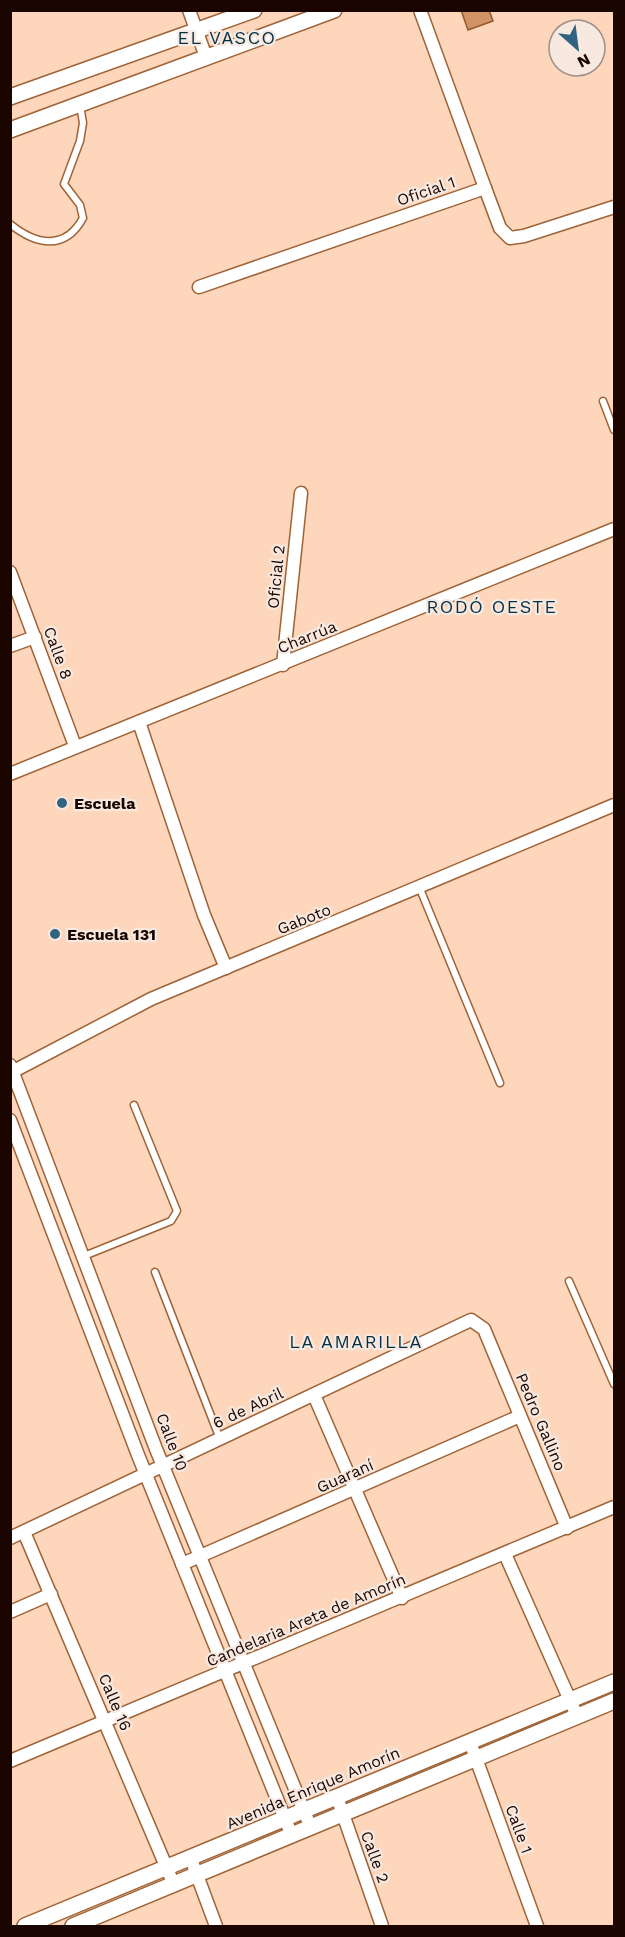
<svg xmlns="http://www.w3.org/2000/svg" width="625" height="1937" font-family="'Work Sans',sans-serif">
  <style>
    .building { fill: #d29467; stroke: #92592c; stroke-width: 1.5 }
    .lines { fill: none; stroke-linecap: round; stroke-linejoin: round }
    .service-casing { stroke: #9e6337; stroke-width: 9 }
    .minor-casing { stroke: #9e6337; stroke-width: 15 }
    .tertiary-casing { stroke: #9e6337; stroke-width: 18 }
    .service { stroke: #fff; stroke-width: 6 }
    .minor { stroke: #fff; stroke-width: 12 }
    .tertiary { stroke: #fff; stroke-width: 15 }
    .poi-dot { fill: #316481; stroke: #f7e9e0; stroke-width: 2 }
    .labels { text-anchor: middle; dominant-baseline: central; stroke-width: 4.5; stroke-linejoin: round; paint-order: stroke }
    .street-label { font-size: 16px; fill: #1a0500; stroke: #f7e9e0 }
    .poi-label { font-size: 16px; font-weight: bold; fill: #1a0500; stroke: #f7e9e0; text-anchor: start }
    .neighbourhood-label { font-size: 18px; letter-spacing: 1.5px; fill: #043046; stroke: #f7e9e0 }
  </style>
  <rect width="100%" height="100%" fill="#fed6bb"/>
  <path class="building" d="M461,10H489L493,21L468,30Z"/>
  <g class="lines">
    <g class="service-casing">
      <g id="service">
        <path d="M10,224C36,245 65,251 83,218L80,205L64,184L80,141L83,123L80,105"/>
        <path d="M603,401L614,430"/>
        <path d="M420,889L500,1083"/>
        <path d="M84,1256L171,1221L177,1211L134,1105"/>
        <path d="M155,1272L220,1439"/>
        <path d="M569,1281L614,1384"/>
      </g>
    </g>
    <g class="minor-casing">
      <g id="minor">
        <path d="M189,10L206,57"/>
        <path d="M485,188L500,228L510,238L524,236L614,207"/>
        <path d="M199,287L485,188L420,10"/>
        <path d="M10,572L75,746"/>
        <path d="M10,646L35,637"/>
        <path d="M283,665L301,493"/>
        <path d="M139,722L204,915L226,968"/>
        <path d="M10,774L614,529"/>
        <path d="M10,1065L156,1449L311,1828"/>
        <path d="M10,1073L151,999L614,805"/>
        <path d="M10,1120L138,1455L292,1836"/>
        <path d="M314,1395L402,1598"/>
        <path d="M24,1532L174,1885"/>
        <path d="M10,1538L471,1320L484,1329L567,1528"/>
        <path d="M505,1554L577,1716"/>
        <path d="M182,1564L520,1416"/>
        <path d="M10,1612L51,1594"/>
        <path d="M470,1742L537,1926"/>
        <path d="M10,1761L614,1507"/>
        <path d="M337,1797L382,1926"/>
        <path d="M191,1859L216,1926"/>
      </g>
    </g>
    <g class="tertiary-casing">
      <g id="tertiary">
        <path d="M10,97L254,10"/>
        <path d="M10,130L334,10"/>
        <path d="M25,1926L614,1682"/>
        <path d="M73,1926L614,1701"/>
      </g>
    </g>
    <use href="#service" class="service"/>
    <use href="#minor" class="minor"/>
    <use href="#tertiary" class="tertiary"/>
  </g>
  <g class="poi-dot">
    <circle cx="62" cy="803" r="6"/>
    <circle cx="55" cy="934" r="6"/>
  </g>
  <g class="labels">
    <g class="street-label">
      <text transform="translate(426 191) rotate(-19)">Oficial 1</text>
      <text transform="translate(276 577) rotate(-84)">Oficial 2</text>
      <text transform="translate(307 637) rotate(-22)">Charrúa</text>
      <text transform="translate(58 653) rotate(70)">Calle 8</text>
      <text transform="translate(304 919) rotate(-22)">Gaboto</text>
      <text transform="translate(248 1408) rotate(-25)">6 de Abril</text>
      <text transform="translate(541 1422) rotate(67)">Pedro Gallino</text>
      <text transform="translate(172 1442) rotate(69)">Calle 10</text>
      <text transform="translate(345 1476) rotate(-24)">Guaraní</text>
      <text transform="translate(306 1620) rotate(-23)">Candelaria Areta de Amorín</text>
      <text transform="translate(115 1702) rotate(67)">Calle 16</text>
      <text transform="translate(313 1788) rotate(-23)">Avenida Enrique Amorín</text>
      <text transform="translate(519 1829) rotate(70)">Calle 1</text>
      <text transform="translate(375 1857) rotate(70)">Calle 2</text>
    </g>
    <g class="poi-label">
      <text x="74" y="803">Escuela</text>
      <text x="67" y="934">Escuela 131</text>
    </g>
    <g class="neighbourhood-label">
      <text x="227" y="37">EL VASCO</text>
      <text x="492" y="606">RODÓ OESTE</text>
      <text x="356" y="1341">LA AMARILLA</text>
    </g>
  </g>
  <rect width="625" height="1937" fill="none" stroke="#1a0500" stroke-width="24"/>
  <g transform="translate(577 48) rotate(152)"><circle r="28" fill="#f7e9e0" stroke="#9f8e86" stroke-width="1.5"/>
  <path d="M0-4.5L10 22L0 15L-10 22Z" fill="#316481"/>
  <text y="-9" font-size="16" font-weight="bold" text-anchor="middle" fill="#1a0500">N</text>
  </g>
</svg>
